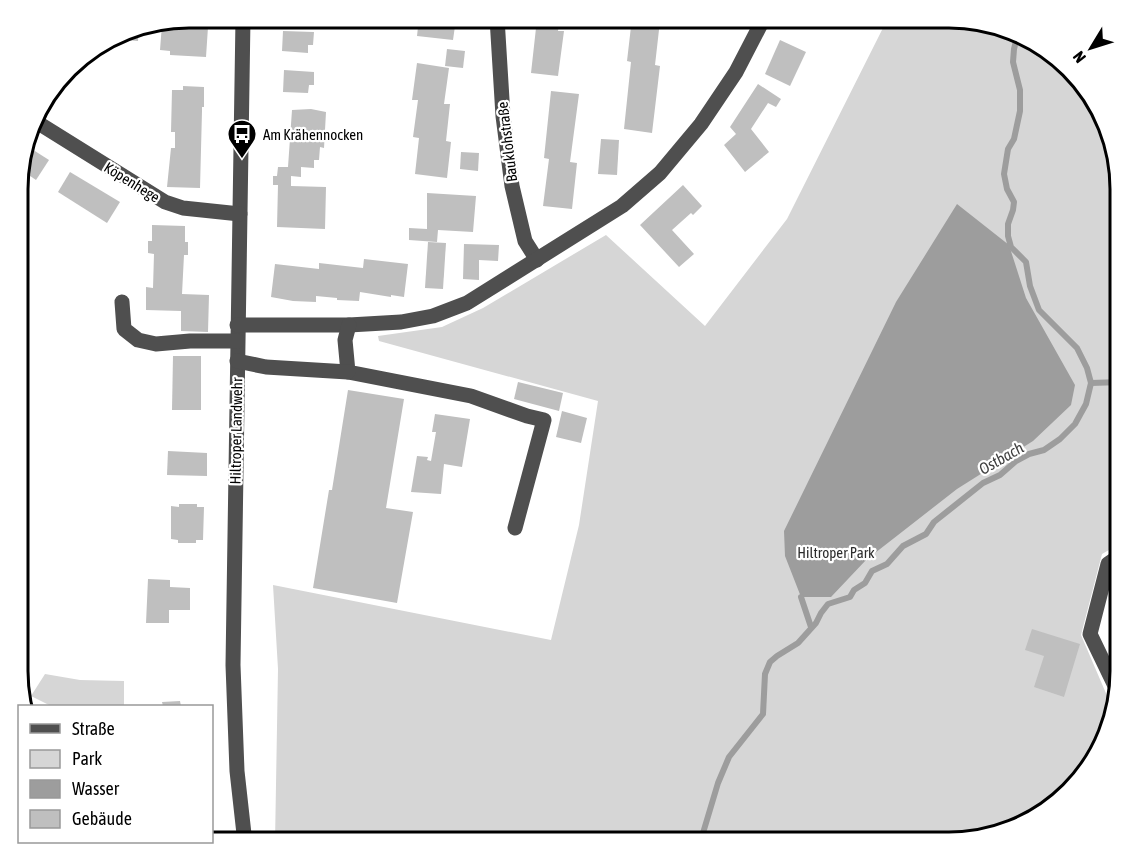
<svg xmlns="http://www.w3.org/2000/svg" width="1139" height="861" font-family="'Asap Condensed',sans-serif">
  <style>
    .green { fill: #d6d6d6 }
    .water { fill: #9d9d9d }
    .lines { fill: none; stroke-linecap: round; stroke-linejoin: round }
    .stream { stroke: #9d9d9d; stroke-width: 6 }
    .building { fill: #bfbfbf }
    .minor { stroke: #4f4f4f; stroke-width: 15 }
    .labels { text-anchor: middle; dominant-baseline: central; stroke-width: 4.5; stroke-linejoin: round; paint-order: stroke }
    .poi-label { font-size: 15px; fill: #000; stroke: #fff; text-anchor: start }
    .street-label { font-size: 15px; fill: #000; stroke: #fff }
    .park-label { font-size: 15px; fill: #2d2d2d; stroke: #fff }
    .water-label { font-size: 16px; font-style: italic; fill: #3e3e3e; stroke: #fff }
    .rim { fill: none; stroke: #000; stroke-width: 3 }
  </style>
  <rect width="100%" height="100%" fill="#fff"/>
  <g class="green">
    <path d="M888,18H961L1015,31L1062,60L1103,114L1121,189V543L1102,554L1081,635L1114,712L1108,737L1079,784L1025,825L950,843H275L278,669L273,585L551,640L579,525L598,401L379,341L378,336L442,327L483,308L606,235L705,326L787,219Z"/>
    <path d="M45,674L80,680L124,681V706H48L49,705L31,696Z"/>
  </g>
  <path class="water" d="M957,204L1009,245L1026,298L1075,385L1071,405L1033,441L957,489L866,560L831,597H801L785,556L784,531L896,302Z"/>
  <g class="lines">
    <g class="stream">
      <path d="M1091,383L1121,382"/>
      <path d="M801,597L811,627"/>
      <path d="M700,843L718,783L729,757L763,714L765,674L770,662L777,656L798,643L816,623L821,613L828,604L850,597L854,590L865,583L872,571L887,564L903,546L926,534L934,522L983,483L1000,475L1016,461L1029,454L1044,450L1060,439L1075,424L1086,404L1091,383L1087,368L1077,348L1039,310L1030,286L1026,262L1011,247L1008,236V224L1013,210L1014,202L1007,189L1004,174L1008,149L1014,139L1020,111V90L1013,62L1014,49L1018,33"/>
    </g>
  </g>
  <g class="building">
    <path d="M283,18H312V22L283,20Z"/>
    <path d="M419,18H460L459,27L455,26L453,40L417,36Z"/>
    <path d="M531,18H560L558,31H564L558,76L531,73L536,28L530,27Z"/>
    <path d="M632,18L660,21L655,65L660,66L652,133L624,129L631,62L627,61Z"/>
    <path d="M162,24L208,27L206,57L170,55V51L160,50Z"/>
    <path d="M139,26L138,41L113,39L134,27Z"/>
    <path d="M283,31L314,32L313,45H308V53L282,51Z"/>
    <path d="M780,40L806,52L790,86L765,74Z"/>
    <path d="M447,49L465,51L463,68L445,66Z"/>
    <path d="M417,63L449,68L444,104H450L446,141L451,142L447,178L415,174L419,138L413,137L418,100H412Z"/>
    <path d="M284,70L314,72V85H309L308,93L283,92Z"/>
    <path d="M758,84L781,99L776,107L768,103L751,129L769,152L745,172L724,145L736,134L730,127Z"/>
    <path d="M183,86L204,87V107H202V111L200,188L167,187L171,148H175V132H171L172,90H183Z"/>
    <path d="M551,91L579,94L570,162L577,163L572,209L543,206L549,159L544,158Z"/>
    <path d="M311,109L326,112L324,148L320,147L319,160H314V168L301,167V177L291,176V186L326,187L325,229L277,227L278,185H273V176H277L278,167H288L292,110Z"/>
    <path d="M601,139L619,140L617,175L598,174Z"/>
    <path d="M27,146L49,160L36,180L20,169Z"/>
    <path d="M461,152L479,153L478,171L460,169Z"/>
    <path d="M70,172L120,202L107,223L58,192Z"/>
    <path d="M683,185L702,206L693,215L691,213L672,230L694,254L679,267L640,225Z"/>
    <path d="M427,193L476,196L473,232L438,230L437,242L409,240V228L427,229Z"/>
    <path d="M152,225L185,226V242H188V255H184L182,294L209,295L208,332L181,331V311L146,310V287L153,288L154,254L148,253V241H152Z"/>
    <path d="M428,242L446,243L443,289L425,288Z"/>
    <path d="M464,244L499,245L498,261L479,260V280L463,279Z"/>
    <path d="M364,259L408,264L404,297L391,295V297L360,292L359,301L337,300V298L316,296V302L293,301L271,297L275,264L319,269V263L363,268Z"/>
    <path d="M173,356H201V410H172Z"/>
    <path d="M518,382L563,393L559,411L514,399Z"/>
    <path d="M348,390L404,399L386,508L413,512L397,603L313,588L329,490H332Z"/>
    <path d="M562,411L587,418L581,443L556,437Z"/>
    <path d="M435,414L470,419L462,467L444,464L441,494L411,492L417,456L428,457L427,460L431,461L436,432H432Z"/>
    <path d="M168,451L207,453V476L167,475Z"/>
    <path d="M179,504H197V507H204L203,540H196V543H178V540L171,539V506L179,507Z"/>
    <path d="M148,579L170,580V587L190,588V610H169V623H146Z"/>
    <path d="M1032,629L1080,644L1064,697L1034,687L1044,656L1025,650Z"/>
    <path d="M180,701L181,706H163L162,702Z"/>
  </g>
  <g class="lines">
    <g class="minor">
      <path d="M243,18L233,665L237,771L245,843"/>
      <path d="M497,18L503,116L512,186L525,241L537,260"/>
      <path d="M35,121L165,202L183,208L240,214"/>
      <path d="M122,302L124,329L138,340L156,344L190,341H237"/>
      <path d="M237,325H349L401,322L433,316L467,303L622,206L660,173L701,124L736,72L764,18"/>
      <path d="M349,325L345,340L348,372L471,396L527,416L544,420L515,528"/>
      <path d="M237,361L266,367L348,372"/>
      <path d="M1118,692L1090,634L1108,564L1121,555"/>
    </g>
  </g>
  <defs>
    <g id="bus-pin" transform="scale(1.5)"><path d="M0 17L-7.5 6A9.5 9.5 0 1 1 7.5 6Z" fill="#000" stroke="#fff"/><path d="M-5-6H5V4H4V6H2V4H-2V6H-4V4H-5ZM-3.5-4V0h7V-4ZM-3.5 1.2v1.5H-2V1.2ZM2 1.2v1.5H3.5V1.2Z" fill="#fff"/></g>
  </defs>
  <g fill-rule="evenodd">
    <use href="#bus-pin" x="242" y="134"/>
  </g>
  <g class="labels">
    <g class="poi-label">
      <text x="263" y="134">Am Krähennocken</text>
    </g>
    <g class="street-label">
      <text transform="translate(507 142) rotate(-97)">Bauklohstraße</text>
      <text transform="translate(132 182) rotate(32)">Köpenhege</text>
      <text transform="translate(236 431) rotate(-89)">Hiltroper Landwehr</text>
    </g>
    <g class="park-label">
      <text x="836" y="552">Hiltroper Park</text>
    </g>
    <g class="water-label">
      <text transform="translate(1001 458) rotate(-30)">Ostbach</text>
    </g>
  </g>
  <path d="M0 0H1139V861H0ZM189 28H949A161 161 0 0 1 1110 189V671A161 161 0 0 1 949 832H189A161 161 0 0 1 28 671V189A161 161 0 0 1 189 28Z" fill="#fff" fill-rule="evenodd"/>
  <path class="rim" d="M189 28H949A161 161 0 0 1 1110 189V671A161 161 0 0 1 949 832H189A161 161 0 0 1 28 671V189A161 161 0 0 1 189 28Z"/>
  <rect x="18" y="705" width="195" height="138" fill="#ffffff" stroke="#999999" stroke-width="1.5"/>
  <rect x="30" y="724" width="30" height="9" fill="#4f4f4f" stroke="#999999" stroke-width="1.5"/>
  <text x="72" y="735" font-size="18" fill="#000000">Straße</text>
  <rect x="30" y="750" width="30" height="18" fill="#d6d6d6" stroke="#999999" stroke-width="1.5"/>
  <text x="72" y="765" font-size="18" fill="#000000">Park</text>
  <rect x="30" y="780" width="30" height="18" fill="#9d9d9d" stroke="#999999" stroke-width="1.5"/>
  <text x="72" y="795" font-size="18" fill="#000000">Wasser</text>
  <rect x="30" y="810" width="30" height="18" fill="#bfbfbf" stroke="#999999" stroke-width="1.5"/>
  <text x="72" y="825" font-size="18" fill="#000000">Gebäude</text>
  <g transform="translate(1091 48) rotate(232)" stroke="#ffffff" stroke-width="4.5" paint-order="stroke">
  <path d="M0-4.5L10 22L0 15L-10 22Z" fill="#000000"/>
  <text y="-9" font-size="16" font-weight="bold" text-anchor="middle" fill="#000000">N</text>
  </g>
</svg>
